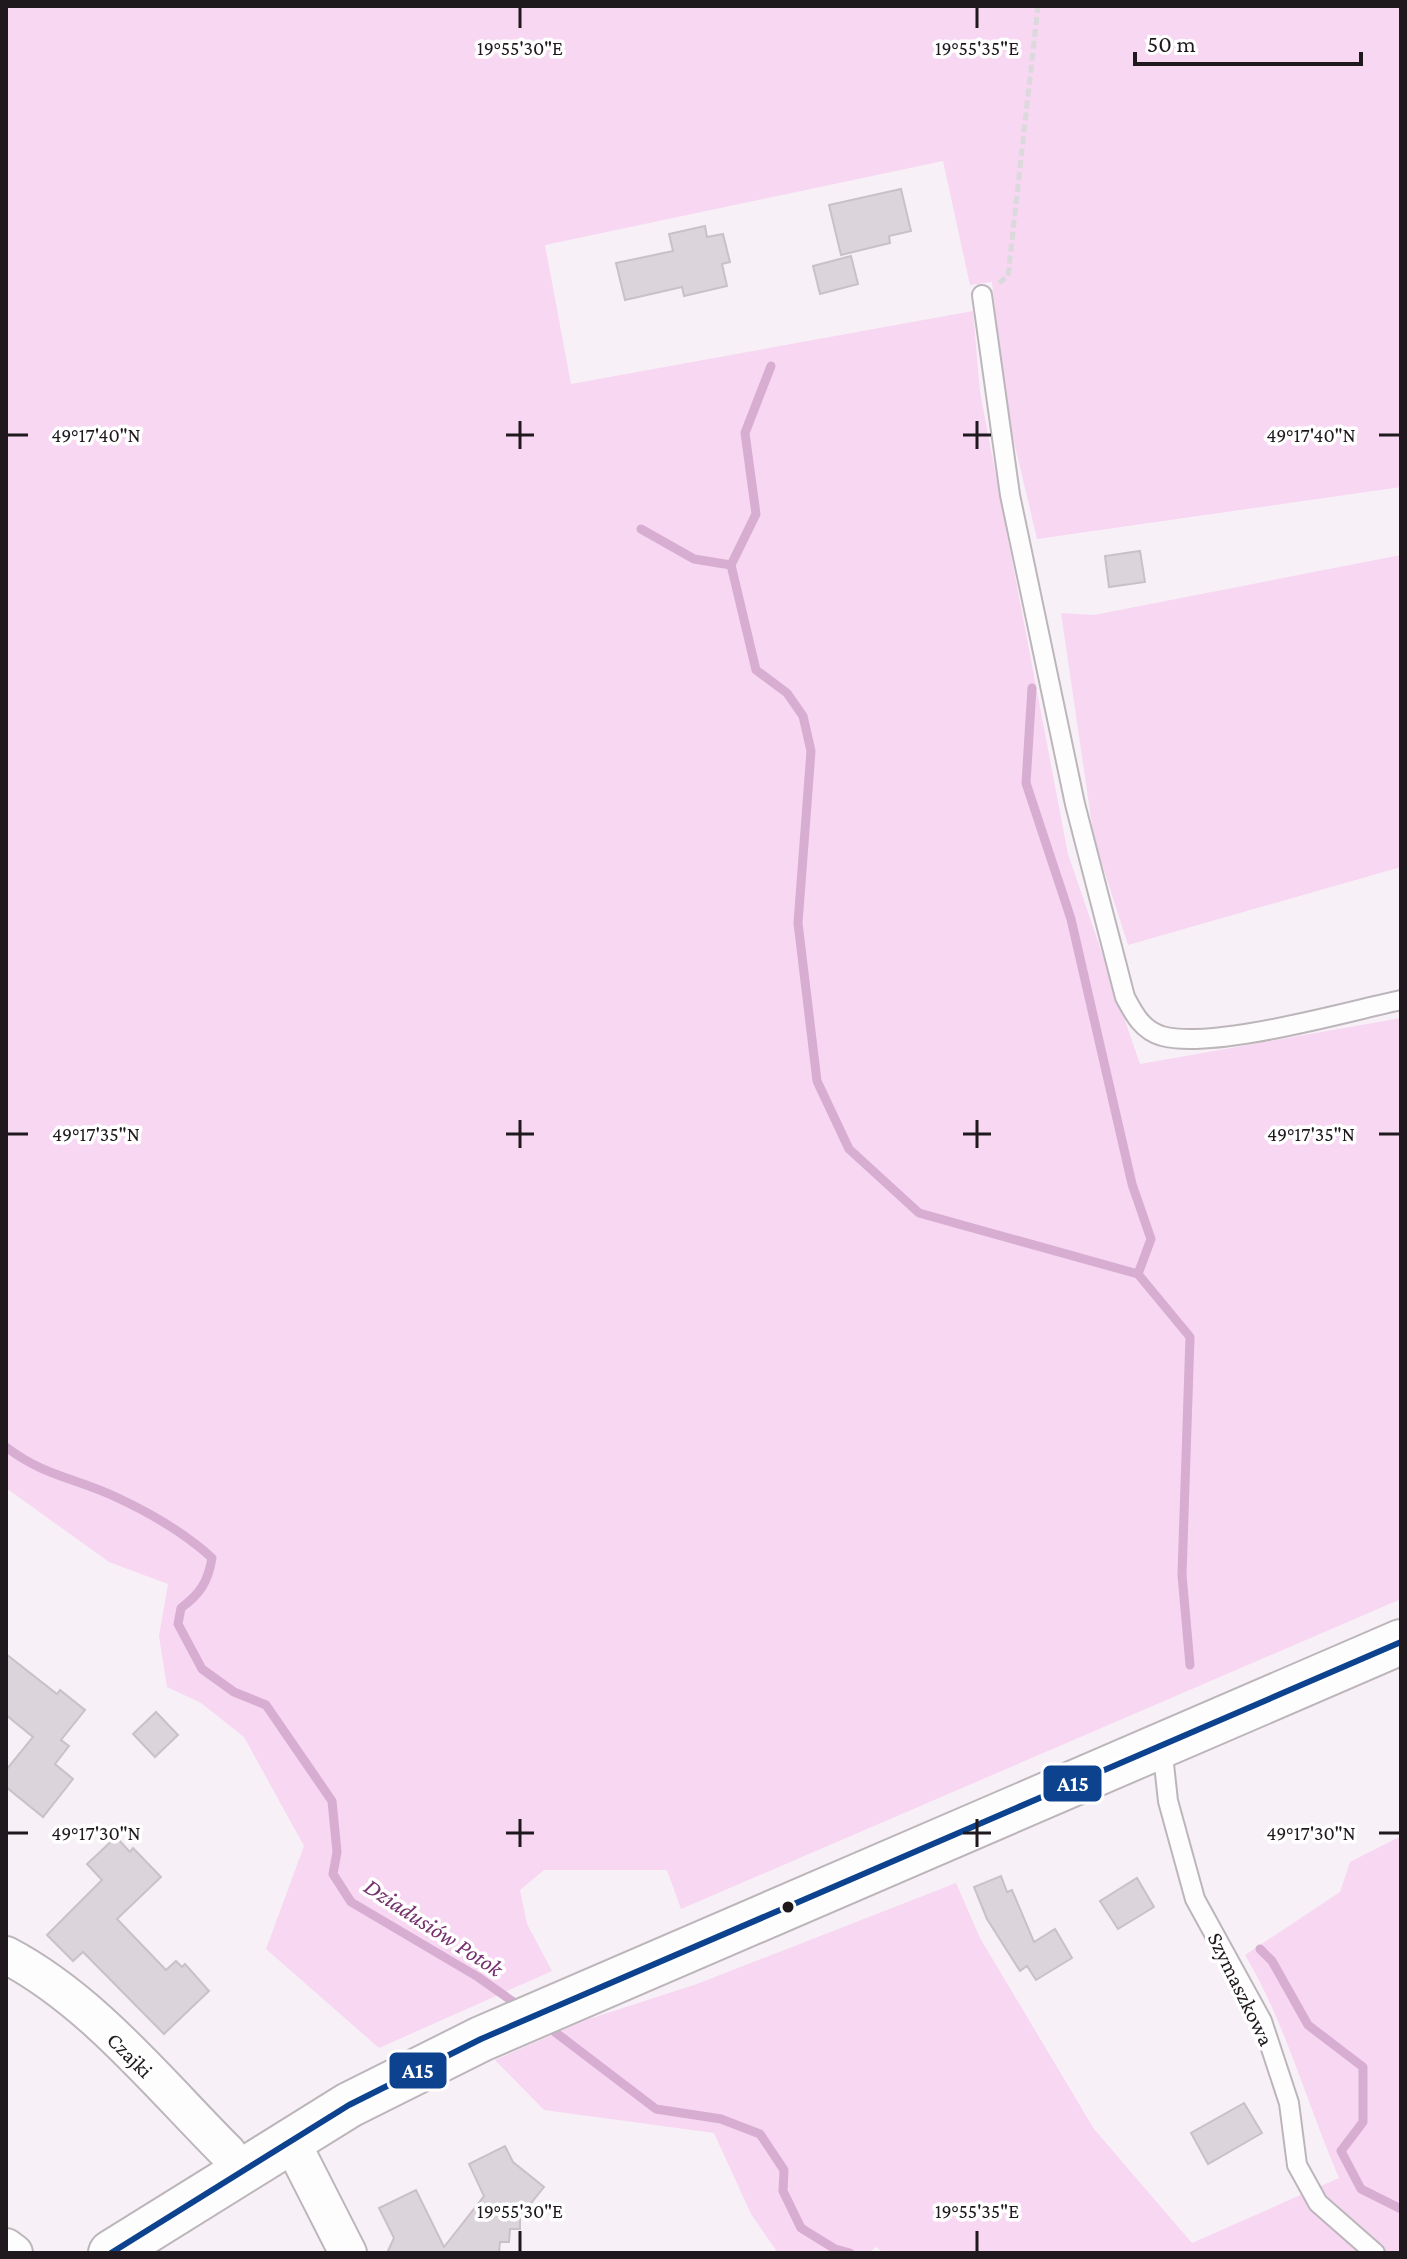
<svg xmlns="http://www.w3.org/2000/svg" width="1407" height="2259" font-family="'Crimson Pro',serif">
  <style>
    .green { fill: #f7d7f2 }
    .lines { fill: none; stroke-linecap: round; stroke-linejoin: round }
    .stream { stroke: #d7add1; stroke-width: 9 }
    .building { fill: #dbd4da; stroke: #c8c2c7; stroke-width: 2 }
    .service-casing { stroke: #bcb6bb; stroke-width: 22 }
    .minor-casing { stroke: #bcb6bb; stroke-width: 40 }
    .tertiary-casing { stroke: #bcb6bb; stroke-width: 48 }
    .path { stroke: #dbd9db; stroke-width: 5; stroke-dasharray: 8 4; stroke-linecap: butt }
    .service { stroke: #fefdfe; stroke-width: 18 }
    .minor { stroke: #fefdfe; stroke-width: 36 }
    .tertiary { stroke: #fefdfe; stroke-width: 44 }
    .bus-1-casing { stroke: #fff; stroke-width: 12 }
    .bus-1 { stroke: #0d438e; stroke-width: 6 }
    .ticks { fill: none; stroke: #1f191e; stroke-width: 3 }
    .bus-dot { fill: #1f191e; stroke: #fff; stroke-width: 3 }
    .labels { text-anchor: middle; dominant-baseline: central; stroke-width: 7; stroke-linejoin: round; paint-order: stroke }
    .street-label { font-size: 22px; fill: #1f191e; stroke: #fff }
    .water-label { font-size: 24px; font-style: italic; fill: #75306d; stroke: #fff }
    .ticks-label { font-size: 20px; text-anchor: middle; fill: #1f191e; stroke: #fff; stroke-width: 7; stroke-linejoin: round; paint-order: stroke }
    .line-badge { stroke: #fff; stroke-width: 3 }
    .badge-label { font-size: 22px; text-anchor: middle; font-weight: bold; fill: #fff }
  </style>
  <rect width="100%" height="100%" fill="#f8f0f7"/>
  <g class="green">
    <path d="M6,6H1401V487L1037,539L1007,412L992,282L970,285L943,161L545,245L571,384L973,311L980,392L1068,854L1140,1064L1401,1018V1599L681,1909L667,1870H544L520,1890L527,1924L552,1971L379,2048L266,1949L304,1846L244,1737L201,1703L167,1687L159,1636L168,1584L109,1562L6,1488Z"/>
    <path d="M1401,555V867L1128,945L1094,839L1061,613L1094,615Z"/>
    <path d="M1401,1836V2253H884L876,2247L869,2253H778L751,2214L714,2133L544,2110L495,2060L586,2020L697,1984L956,1883L980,1938L1094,2129L1192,2243L1339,2178C1307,2104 1286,2024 1245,1955L1340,1892L1350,1862Z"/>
  </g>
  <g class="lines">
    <g class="stream">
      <path d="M771,366L745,433L756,514L731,565L756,670L787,693L803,716L811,751L798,923L817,1081L849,1149L919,1213L1138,1274L1190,1337L1182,1575L1190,1665"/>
      <path d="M641,529L694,559L731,565"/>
      <path d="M1032,688L1026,783L1071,919L1132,1184L1151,1239L1138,1274"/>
      <path d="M6,1447C45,1477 77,1478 118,1498C150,1513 186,1534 212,1558C208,1582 200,1594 181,1608L178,1624L202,1669L234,1692L266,1705L332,1801L337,1852L333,1874L351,1902L478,1977L522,2008"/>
      <path d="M1260,1949L1272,1961L1308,2025L1363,2067V2122L1341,2151L1361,2189L1401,2209"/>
      <path d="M547,2026L656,2109L721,2119L760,2134L784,2170L783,2191L801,2228L835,2249L850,2253"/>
    </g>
  </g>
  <g class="building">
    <path d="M901,189L911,231L889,236L890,243L841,255L829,205Z"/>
    <path d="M705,226L707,237L723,234L730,262L722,264L727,286L684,296L682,287L625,300L616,263L673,251L669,234Z"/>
    <path d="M851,256L858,284L820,294L813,266Z"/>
    <path d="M1140,551L1145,582L1109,587L1105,556Z"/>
    <path d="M6,1654L57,1694L60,1690L85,1710L61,1740L69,1746L55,1764L73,1779L43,1817L6,1787V1770L33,1737L6,1715Z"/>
    <path d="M156,1712L178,1735L155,1757L133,1734Z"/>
    <path d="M116,1837L130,1852L133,1848L161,1877L117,1919L166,1970L176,1961L182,1967L185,1964L209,1991L164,2034L83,1952L73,1961L47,1935L102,1880L87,1864Z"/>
    <path d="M1001,1876L1007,1892L1012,1890L1034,1942L1055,1929L1072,1958L1036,1980L1027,1966L1020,1971L987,1919L974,1887Z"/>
    <path d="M1137,1878L1154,1907L1118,1929L1100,1901Z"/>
    <path d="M1244,2103L1262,2133L1208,2164L1191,2133Z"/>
    <path d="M505,2146L513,2162L544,2187L520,2217V2229H510L509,2242H500L499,2253H387L394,2238L379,2208L416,2190L444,2247L484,2196L469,2164Z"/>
  </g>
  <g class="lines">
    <g class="service-casing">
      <g id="service">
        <path d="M982,295L1010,495L1075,804L1125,997C1134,1014 1142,1030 1162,1036C1213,1050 1345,1012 1401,1000"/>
        <path d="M1162,1746L1168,1801L1195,1899L1262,2021L1289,2103L1297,2165L1318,2203L1375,2253"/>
      </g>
    </g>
    <g class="minor-casing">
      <g id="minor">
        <path d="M6,1955C92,2000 159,2084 227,2152L240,2171"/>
        <path d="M290,2139L348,2253"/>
        <path d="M6,2247L14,2253"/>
      </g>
    </g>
    <g class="tertiary-casing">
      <path id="tertiary" d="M111,2253L349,2105L481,2039L1401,1642"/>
    </g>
    <path class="path" d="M999,283L1008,276L1038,6"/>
    <use href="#service" class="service"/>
    <use href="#minor" class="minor"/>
    <use href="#tertiary" class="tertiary"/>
    <g class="bus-1-casing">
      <path id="bus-1" d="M111,2253L349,2105L481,2039L1401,1642"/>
    </g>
    <use href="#bus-1" class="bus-1"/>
  </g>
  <path class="ticks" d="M520,8V28M977,8V28M520,421V449M977,421V449M8,435H28M506,435H534M963,435H991M1379,435H1399M520,1120V1148M977,1120V1148M8,1134H28M506,1134H534M963,1134H991M1379,1134H1399M520,1819V1847M977,1819V1847M8,1833H28M506,1833H534M963,1833H991M1379,1833H1399M520,2231V2251M977,2231V2251"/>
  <circle class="bus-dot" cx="788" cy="1907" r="7"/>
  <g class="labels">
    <g class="street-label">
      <text transform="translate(1241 1989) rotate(64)">Szymaszkowa</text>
      <text transform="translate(130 2055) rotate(45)">Czajki</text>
    </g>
    <g class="water-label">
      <text transform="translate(434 1927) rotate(33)">Dziadusiów Potok</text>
    </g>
  </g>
  <g class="ticks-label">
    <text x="520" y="55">19°55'30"E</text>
    <text x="977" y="55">19°55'35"E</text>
    <text x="96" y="442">49°17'40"N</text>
    <text x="1311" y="442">49°17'40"N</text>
    <text x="96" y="1141">49°17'35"N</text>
    <text x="1311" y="1141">49°17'35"N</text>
    <text x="96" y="1840">49°17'30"N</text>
    <text x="1311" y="1840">49°17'30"N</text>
    <text x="520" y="2218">19°55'30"E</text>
    <text x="977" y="2218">19°55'35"E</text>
  </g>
  <g class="line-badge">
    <rect x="1042" y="1764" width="61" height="39" rx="8" fill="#0d438e"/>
    <rect x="388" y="2051" width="60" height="39" rx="8" fill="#0d438e"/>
  </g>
  <g class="badge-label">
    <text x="1073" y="1791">A15</text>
    <text x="418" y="2078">A15</text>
  </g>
  <rect width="1407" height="2259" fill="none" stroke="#1f191e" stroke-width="16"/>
  <path d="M1135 52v12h226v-12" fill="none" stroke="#1f191e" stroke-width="4"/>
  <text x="1147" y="52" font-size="24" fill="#1f191e" stroke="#ffffff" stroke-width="6" paint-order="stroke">50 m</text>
</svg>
